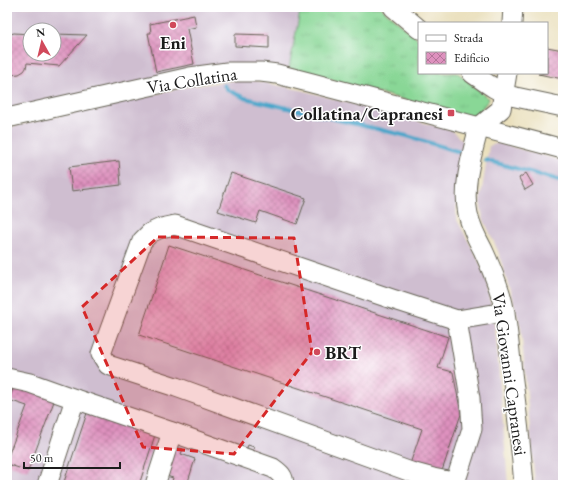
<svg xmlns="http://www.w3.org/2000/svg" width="570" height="492" font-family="'EB Garamond',serif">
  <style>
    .industrial { fill: #cfbed0; fill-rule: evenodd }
    .grass { fill: url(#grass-tufts); stroke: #527a59 }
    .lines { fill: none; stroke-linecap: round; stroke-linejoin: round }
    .stream { stroke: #4ca6ca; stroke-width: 4 }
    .building { fill: url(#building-cross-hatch) }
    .minor-casing { stroke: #646154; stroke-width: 21 }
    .minor { stroke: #fff; stroke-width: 19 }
    .marked { fill: #d62828; fill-opacity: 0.2; stroke: #d62828; stroke-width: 3; stroke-dasharray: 8 5; stroke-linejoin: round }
    .poi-dot { fill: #d1495b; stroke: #fff; stroke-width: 1.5 }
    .labels { text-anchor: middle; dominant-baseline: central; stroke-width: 3; stroke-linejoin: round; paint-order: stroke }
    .poi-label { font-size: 18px; font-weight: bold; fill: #1c1c1c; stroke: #fff }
    .street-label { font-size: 18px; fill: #1c1c1c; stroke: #fff }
  </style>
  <defs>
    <pattern id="grass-tufts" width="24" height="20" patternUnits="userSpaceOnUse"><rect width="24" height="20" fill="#89d796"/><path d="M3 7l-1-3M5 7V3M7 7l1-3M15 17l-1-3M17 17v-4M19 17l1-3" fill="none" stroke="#76b881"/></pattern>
    <pattern id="building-cross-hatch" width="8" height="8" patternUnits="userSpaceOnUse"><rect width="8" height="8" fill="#de91be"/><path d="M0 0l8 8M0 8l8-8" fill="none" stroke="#b3769a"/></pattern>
  </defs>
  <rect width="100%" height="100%" fill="#fff"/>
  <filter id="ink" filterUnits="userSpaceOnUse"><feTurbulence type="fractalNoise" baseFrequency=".025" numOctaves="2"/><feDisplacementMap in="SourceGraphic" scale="8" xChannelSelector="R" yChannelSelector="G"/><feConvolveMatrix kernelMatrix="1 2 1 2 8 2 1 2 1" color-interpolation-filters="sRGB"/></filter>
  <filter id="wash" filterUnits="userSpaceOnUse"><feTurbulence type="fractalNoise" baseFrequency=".012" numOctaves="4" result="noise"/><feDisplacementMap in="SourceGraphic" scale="16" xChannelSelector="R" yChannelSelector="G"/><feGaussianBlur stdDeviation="0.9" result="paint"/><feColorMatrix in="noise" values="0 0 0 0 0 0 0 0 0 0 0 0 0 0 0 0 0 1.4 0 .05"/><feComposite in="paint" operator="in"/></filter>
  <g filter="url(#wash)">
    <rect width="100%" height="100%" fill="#eae0bd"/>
    <g class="industrial">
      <path d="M7,7H301L289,68L7,110ZM30,30H54V54H30Z"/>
      <path d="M246,79L301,90L451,130L464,142L457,193L456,218L478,259L488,284L496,337L508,485H7V128L186,87Z"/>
      <path d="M499,143L563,161V485H535L521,328L498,251L483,218L480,202L489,146Z"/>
    </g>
    <path class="grass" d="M301,7H380L419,40V73H458L489,99L474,119L289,68Z"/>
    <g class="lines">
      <g class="stream">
        <path d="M224,85L228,90L245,98L407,136L460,152"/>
        <path d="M485,160L563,181"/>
      </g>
    </g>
    <g id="blocks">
      <g class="building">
        <path d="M194,15L196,27L187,29L194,64L156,72L148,33H151L150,24Z"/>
        <path d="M14,33L30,34V54H54V34L87,35L59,66L27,63L26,68L24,71L19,74L10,75H7V35Z"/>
        <path d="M235,34L269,35V48L235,46Z"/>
        <path d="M547,47L563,50V79L538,74L547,73Z"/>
        <path d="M119,161L121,185L72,191L69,167Z"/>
        <path d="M231,173L306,198L297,224L260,211L256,223L218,211Z"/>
        <path d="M526,173L533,185L525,190L519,178Z"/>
        <path d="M169,245L448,337L438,368L453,372L461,414L441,474L410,464L422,429L139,335Z"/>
        <path d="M16,381L56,396L28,471L7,464V459L27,406L9,400Z"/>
        <path d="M87,413L155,435L139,485H63Z"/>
        <path d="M248,445L254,447L253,452L246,450Z"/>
        <path d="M173,446L183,449L181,454L195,459L187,485H174L171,484L173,478L163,475Z"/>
      </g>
    </g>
  </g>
  <g filter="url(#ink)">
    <use href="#blocks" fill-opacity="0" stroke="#646154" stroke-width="1"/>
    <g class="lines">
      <g class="minor-casing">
        <g id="minor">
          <path d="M393,7L419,29"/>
          <path d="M512,23L513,7"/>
          <path d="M472,73C485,82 496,91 511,96L563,107"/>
          <path d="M7,118L190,77L227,72H261L277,74L312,83L563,149"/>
          <path d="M479,127C472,154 462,186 468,214C471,227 477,239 483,250C491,268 499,285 503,304C508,327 510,350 512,373C517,411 521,448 524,485"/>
          <path d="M479,127L501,109L507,73"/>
          <path d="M457,320L470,398L472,429L458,474L454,480L448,481L433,478L411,472L176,387L108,365L101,354L142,241L150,233L161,228L175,225L392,299L457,320L505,312"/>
          <path d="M7,378L30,383L75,399L47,485"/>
          <path d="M75,399L172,432"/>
          <path d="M155,485L172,432L273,468C280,473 284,476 284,485"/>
        </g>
      </g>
      <use href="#minor" class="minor"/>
    </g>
  </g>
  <path class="marked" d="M158,237L294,238L312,352L234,454L143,447L82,307Z"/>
  <g class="poi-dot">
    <circle cx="173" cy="25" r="4"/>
    <rect x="447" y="109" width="8" height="8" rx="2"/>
    <circle cx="317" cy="352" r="4"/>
  </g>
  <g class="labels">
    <g class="poi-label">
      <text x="173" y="42">Eni</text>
      <text x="443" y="113" text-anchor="end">Collatina/Capranesi</text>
      <text x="325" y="352" text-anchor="start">BRT</text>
    </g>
    <g class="street-label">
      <text transform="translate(192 80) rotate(-9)">Via Collatina</text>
      <text transform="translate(510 374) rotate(82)">Via Giovanni Capranesi</text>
    </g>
  </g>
  <rect width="570" height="492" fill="none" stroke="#fff" stroke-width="24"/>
  <rect x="418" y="22" width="130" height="52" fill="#ffffff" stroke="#a4a4a4"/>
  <rect x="426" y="35" width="20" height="6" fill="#ffffff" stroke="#a4a4a4"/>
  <text x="454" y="42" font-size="12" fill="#1c1c1c">Strada</text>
  <rect x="426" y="52" width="20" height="12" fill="url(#building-cross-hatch)" stroke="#a4a4a4"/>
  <text x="454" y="62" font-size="12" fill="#1c1c1c">Edificio</text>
  <g transform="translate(42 42) rotate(352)"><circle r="19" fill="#ffffff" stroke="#a4a4a4"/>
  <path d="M0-3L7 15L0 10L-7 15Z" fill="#d1495b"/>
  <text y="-6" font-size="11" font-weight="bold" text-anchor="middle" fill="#1c1c1c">N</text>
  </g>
  <path d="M24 462v6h96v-6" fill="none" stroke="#1c1c1c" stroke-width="2"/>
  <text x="30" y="462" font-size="12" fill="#1c1c1c" stroke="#ffffff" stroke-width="3" paint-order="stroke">50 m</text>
</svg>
